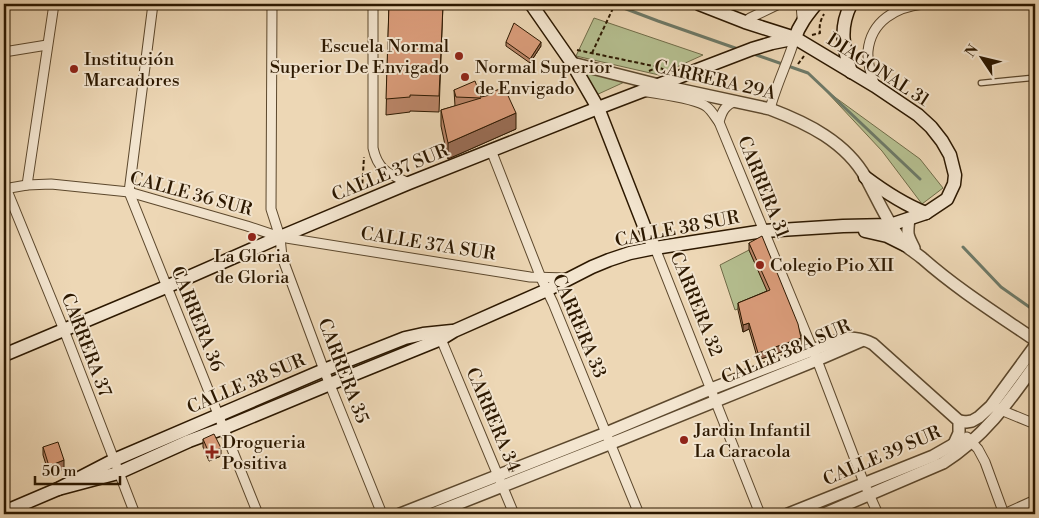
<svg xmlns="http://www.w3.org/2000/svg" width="1039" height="518" font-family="'Libre Bodoni',serif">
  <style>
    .green { fill: #b5bf90; stroke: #706c48 }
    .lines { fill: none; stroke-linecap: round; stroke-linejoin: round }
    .stream { stroke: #6d7967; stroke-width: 3 }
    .service-casing { stroke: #5c482d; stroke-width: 7 }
    .minor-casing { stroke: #5c482d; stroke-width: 11 }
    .tertiary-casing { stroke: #5c482d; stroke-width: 14 }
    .secondary-casing { stroke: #2c1800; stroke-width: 15 }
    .path { stroke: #2c1800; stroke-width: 2; stroke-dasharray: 4 2.5; stroke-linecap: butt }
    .service { stroke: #f3e5cf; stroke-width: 4.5 }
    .minor { stroke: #f3e5cf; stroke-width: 9 }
    .tertiary { stroke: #f3e5cf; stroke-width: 11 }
    .secondary { stroke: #f3e5cf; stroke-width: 12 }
    .wall { fill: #bb8669; stroke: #2c1800 }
    .shaded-wall { fill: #996d55; stroke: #2c1800 }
    .building { fill: #da9c7a; stroke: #2c1800 }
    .poi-dot { fill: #8f2418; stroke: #f3e5cf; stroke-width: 2 }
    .labels { text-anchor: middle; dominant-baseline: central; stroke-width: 4; stroke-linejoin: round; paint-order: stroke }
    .poi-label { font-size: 18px; fill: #2c1800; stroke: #f3e5cf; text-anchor: start }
    .street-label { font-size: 18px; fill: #2c1800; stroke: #f3e5cf }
  </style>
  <rect width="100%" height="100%" fill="#edd7b5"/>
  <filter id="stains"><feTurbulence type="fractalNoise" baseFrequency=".004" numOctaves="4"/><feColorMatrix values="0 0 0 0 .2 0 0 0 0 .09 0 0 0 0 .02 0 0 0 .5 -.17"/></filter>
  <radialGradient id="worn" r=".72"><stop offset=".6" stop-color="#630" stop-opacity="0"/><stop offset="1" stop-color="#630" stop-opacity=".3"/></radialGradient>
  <g class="green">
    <path d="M594,18L703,55L659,75L576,56Z"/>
    <path d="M581,67L631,79L594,96Z"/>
    <path d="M825,90L920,159L943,188L922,204L882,151Z"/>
    <path d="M749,250L770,297L735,310L720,265Z"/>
  </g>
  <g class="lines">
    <g class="stream">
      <path d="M613,4L658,21L738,49"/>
      <path d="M751,53L808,73L920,179"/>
      <path d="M963,247L1001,287L1035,311"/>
    </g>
    <g class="service-casing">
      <path id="service" d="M981,83L1031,78L1035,76"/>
    </g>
    <g class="minor-casing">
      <g id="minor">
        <path d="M153,4L129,192L258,514"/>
        <path d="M272,4L271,209L280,237L282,257L324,370L382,514"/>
        <path d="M373,4V148C378,171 389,174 409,183"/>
        <path d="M801,4L802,17L803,20"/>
        <path d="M745,22L750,18L779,4"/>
        <path d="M4,52L47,45"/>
        <path d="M875,86C871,75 867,63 868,51C871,21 896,7 923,4"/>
        <path d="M642,91C657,94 697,98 707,107C712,111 715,117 719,122"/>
        <path d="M736,101C725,105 722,111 719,122L817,360L864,483L878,514"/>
        <path d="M770,109C776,85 788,62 795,38"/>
        <path d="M491,150L541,278L553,303L639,514"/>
        <path d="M27,185L54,4"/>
        <path d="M6,188L64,330L135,514"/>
        <path d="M4,189L27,185L51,184L129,192L247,226L280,237L530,277L568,278"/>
        <path d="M655,248L760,514"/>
        <path d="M441,339L514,514"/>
        <path d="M996,408L1035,424"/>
        <path d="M967,437L978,449L985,462L1004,514"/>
        <path d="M1004,514L1035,500"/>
      </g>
    </g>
    <g class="tertiary-casing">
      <g id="tertiary">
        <path d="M572,63L659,85L770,109C807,123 846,142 866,178C878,200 888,224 904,244C909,249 916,253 922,258C957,289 997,314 1035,340"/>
        <path d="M909,219C907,234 907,235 914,248"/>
        <path d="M959,421L966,422L972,421L979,417L991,406L1035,346"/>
        <path d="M400,514L606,433L711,389L836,341C850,337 860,337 873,344L959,421V433L954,444"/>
        <path d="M432,514L622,439L817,360L861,341"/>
        <path d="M788,514L933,456L961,440"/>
        <path d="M824,514L943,463C983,438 1008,403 1035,365"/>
      </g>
    </g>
    <g class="secondary-casing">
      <g id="secondary">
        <path d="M531,4L572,63L598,108L646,231L655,248"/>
        <path d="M795,38C799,25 807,15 816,4"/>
        <path d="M851,72C843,47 839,28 851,4"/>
        <path d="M865,177C885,192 903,204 926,213"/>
        <path d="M865,231L887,236L905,245"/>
        <path d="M4,355L166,287L280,237L409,183L598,108L752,49L772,43L792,39"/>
        <path d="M58,489L118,473L189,441L224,428L330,384L441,339L454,331L547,290L592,267L609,260L630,253L655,248L764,231L843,226L890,225L926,213L947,199L954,184L955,175L950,155L942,141L931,127L918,115L875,86L795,38L745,22L699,4"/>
        <path d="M4,512L58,489L114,460L324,370L405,338L423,334L452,331"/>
      </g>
    </g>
    <g class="path">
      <path d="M812,35L820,33C819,26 820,21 824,14"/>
      <path d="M577,50L658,67"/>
      <path d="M592,53L615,4"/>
      <path d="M798,64L804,56"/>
      <path d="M649,71L658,67L665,70"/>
      <path d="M362,190L364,157"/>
    </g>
    <use href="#service" class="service"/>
    <use href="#minor" class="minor"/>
    <use href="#tertiary" class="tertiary"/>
    <use href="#secondary" class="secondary"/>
  </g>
  <g class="wall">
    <path d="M389,4H443L439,112L410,111V112L386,115Z"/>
    <path d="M506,42L541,46L530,63L506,46Z"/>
    <path d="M454,90L481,97L516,129L448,159L441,126V110L455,106Z"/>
    <path d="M749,243L801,345L758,360L749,329L743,332L738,310V303L767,291L749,250Z"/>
    <path d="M203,439L221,456L209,461L203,447Z"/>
    <path d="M43,447L64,469L49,474L43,455Z"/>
  </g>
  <g class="shaded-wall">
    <path d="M541,42V46L530,63V59Z"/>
    <path d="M516,113V129L448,159V143Z"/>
    <path d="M749,323V329L743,332V325Z"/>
    <path d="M801,338V345L758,360V353Z"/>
    <path d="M221,448V456L209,461V453Z"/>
    <path d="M64,460V469L49,474V466Z"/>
  </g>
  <g class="building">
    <path d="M389,4H443L439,96L410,95V97L386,99Z"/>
    <path d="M514,23L541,42L530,59L506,42Z"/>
    <path d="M475,81L481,97L490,95V93L504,87L516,113L448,143L441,110L481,98L456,97L454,90Z"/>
    <path d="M762,236L798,324L801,338L758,353L749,323L743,325L738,303L770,290L749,243Z"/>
    <path d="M214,434L221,448L209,453L203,439Z"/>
    <path d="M58,442L64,460L49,466L43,447Z"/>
  </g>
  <g class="poi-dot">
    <circle cx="459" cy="56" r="5"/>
    <circle cx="74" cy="69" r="5"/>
    <circle cx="465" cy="77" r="5"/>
    <circle cx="252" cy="237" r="5"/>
    <circle cx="760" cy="265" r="5"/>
    <circle cx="684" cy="440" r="5"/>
    <path d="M209.5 444.5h5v5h5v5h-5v5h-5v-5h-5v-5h5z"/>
  </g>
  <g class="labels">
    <g class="poi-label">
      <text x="449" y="46" text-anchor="end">Escuela Normal<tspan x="449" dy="21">Superior De Envigado</tspan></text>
      <text x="84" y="59">Institución<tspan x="84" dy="21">Marcadores</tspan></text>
      <text x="475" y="67">Normal Superior<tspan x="475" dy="21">de Envigado</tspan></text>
      <text x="252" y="256" text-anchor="middle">La Gloria<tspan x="252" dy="21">de Gloria</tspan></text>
      <text x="770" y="265">Colegio Pio XII</text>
      <text x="694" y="430">Jardin Infantil<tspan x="694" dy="21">La Caracola</tspan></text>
      <text x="222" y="442">Drogueria<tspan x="222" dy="21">Positiva</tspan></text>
    </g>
    <g class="street-label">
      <text transform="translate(878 70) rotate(33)">DIAGONAL 31</text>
      <text transform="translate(715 80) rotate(13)">CARRERA 29A</text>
      <text transform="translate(390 173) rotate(-22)">CALLE 37 SUR</text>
      <text transform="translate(763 187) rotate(68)">CARRERA 31</text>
      <text transform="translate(191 194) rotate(15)">CALLE 36 SUR</text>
      <text transform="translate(677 229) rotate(-11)">CALLE 38 SUR</text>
      <text transform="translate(428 244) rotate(9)">CALLE 37A SUR</text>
      <text transform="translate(696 304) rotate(68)">CARRERA 32</text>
      <text transform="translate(197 319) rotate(68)">CARRERA 36</text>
      <text transform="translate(579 326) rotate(67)">CARRERA 33</text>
      <text transform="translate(86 345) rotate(69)">CARRERA 37</text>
      <text transform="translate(786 352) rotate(-23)">CALLE 38A SUR</text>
      <text transform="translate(343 371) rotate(69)">CARRERA 35</text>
      <text transform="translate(246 384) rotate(-23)">CALLE 38 SUR</text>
      <text transform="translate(493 420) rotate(67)">CARRERA 34</text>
      <text transform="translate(882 456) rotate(-23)">CALLE 39 SUR</text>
    </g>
  </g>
  <rect width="1039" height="518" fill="none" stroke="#edd7b5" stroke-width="20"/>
  <rect x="5" y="5" width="1029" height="508" fill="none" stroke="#2c1800" stroke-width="2.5"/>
  <rect x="10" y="10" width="1019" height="498" fill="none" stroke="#2c1800"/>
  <g transform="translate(982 58) rotate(305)" stroke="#f3e5cf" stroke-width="4" paint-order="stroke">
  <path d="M0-4L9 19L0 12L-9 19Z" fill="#2c1800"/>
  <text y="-8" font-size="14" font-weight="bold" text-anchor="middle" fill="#2c1800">N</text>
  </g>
  <path d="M35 476v8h85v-8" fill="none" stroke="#2c1800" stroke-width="2.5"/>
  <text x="42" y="476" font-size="15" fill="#2c1800" stroke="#f3e5cf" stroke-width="4" paint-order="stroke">50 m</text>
  <rect width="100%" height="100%" filter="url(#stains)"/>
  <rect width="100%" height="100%" fill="url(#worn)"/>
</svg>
